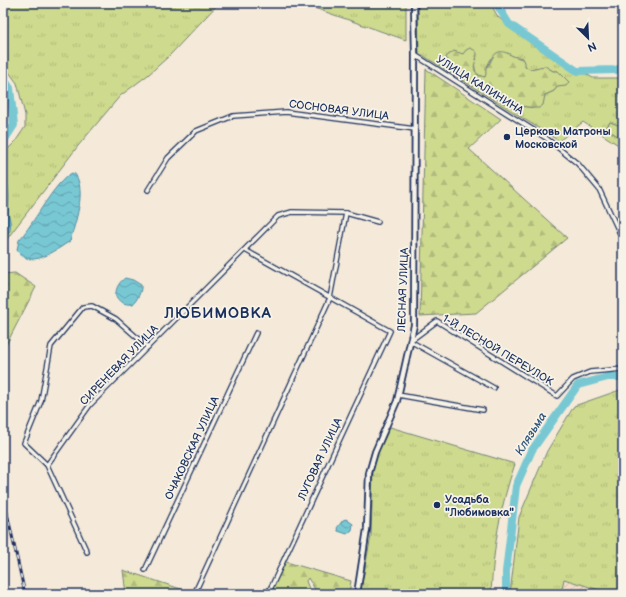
<svg xmlns="http://www.w3.org/2000/svg" width="626" height="597" font-family="'Balsamiq Sans',sans-serif">
  <style>
    .industrial { fill: url(#industrial-furrows) }
    .grass { fill: url(#grass-tufts); stroke: #748476; fill-rule: evenodd }
    .forest { fill: url(#forest-firs); stroke: #748476 }
    .garden { fill: #ceda8d; stroke: #748476 }
    .water { fill: url(#water-waves); stroke: #538ba4 }
    .lines { fill: none; stroke-linecap: round; stroke-linejoin: round }
    .river { stroke: #78c8d3; stroke-width: 8 }
    .minor-casing { stroke: #1b2f5e; stroke-width: 6 }
    .tertiary-casing { stroke: #1b2f5e; stroke-width: 8 }
    .minor { stroke: #f7f3e8; stroke-width: 3.5 }
    .tertiary { stroke: #f7f3e8; stroke-width: 4.5 }
    .rail-casing { stroke: #1b2f5e; stroke-width: 3 }
    .rail { stroke: #f7f3e8; stroke-width: 1.5; stroke-dasharray: 4.5; stroke-linecap: butt }
    .poi-dot { fill: #1b2f5e; stroke: #f7f3e8; stroke-width: 1.5 }
    .labels { text-anchor: middle; dominant-baseline: central; stroke-width: 3.5; stroke-linejoin: round; paint-order: stroke }
    .street-label { font-size: 11px; fill: #1b2f5e; stroke: #f7f3e8 }
    .poi-label { font-size: 11px; font-weight: bold; fill: #1b2f5e; stroke: #f7f3e8; text-anchor: start }
    .water-label { font-size: 12px; font-style: italic; fill: #32557b; stroke: #f7f3e8 }
    .district-label { font-size: 15px; font-weight: bold; letter-spacing: 1px; fill: #1b2f5e; stroke: #f7f3e8 }
  </style>
  <defs>
    <pattern id="industrial-furrows" width="10" height="10" patternUnits="userSpaceOnUse"><rect width="10" height="10" fill="#f3dfc7"/><path d="M-1 1l2-2M0 10L10 0M9 11l2-2" fill="none" stroke="#d0c0ad"/></pattern>
    <pattern id="grass-tufts" width="24" height="20" patternUnits="userSpaceOnUse"><rect width="24" height="20" fill="#ceda8d"/><path d="M3 7l-1-3M5 7V3M7 7l1-3M15 17l-1-3M17 17v-4M19 17l1-3" fill="none" stroke="#b0bb7c"/></pattern>
    <pattern id="forest-firs" width="22" height="20" patternUnits="userSpaceOnUse"><rect width="22" height="20" fill="#ceda8d"/><path d="M5 1l3.5 6h-7zM16 11l3.5 6h-7z" fill="#b0bb7c"/></pattern>
    <pattern id="water-waves" width="16" height="10" patternUnits="userSpaceOnUse"><rect width="16" height="10" fill="#78c8d3"/><path d="M0 5q4-4 8 0t8 0" fill="none" stroke="#62a3ae"/></pattern>
  </defs>
  <rect width="100%" height="100%" fill="#f5ead9"/>
  <filter id="ink" filterUnits="userSpaceOnUse"><feTurbulence type="fractalNoise" baseFrequency=".025" numOctaves="2"/><feDisplacementMap in="SourceGraphic" scale="8" xChannelSelector="R" yChannelSelector="G"/><feConvolveMatrix kernelMatrix="1 2 1 2 8 2 1 2 1" color-interpolation-filters="sRGB"/></filter>
  <g filter="url(#ink)">
    <path class="industrial" d="M564,579L612,594H561Z"/>
    <g class="grass">
      <path d="M3,3H219L169,56L148,75L120,96L78,146L3,244V154L15,142L25,127V115L17,83L3,64Z"/>
      <path d="M300,3H406V40Z"/>
      <path d="M418,3H490L498,17L533,45L593,78H623V127L610,122L606,129L623,139V148L583,122L559,141L419,53ZM508,53L512,56L522,58L525,66L530,69L545,66L553,71H558L561,86L557,87L554,91L545,95L535,108L521,106L512,102L503,103L450,67L449,62L463,54L477,59L474,63L476,73L480,76L485,77L487,73L486,68L491,59Z"/>
      <path d="M620,390L623,391V594H612L564,579L561,594H510L519,517L547,451L574,406Z"/>
      <path d="M390,427L515,464C500,506 493,550 491,594H360L371,536L373,471L377,454Z"/>
    </g>
    <g class="forest">
      <path d="M470,48C480,52 477,55 475,63C472,71 478,76 485,77C487,73 485,71 486,68C487,66 489,65 490,63C495,51 500,49 511,55C516,58 521,57 525,62V66L530,69L545,66L553,71H558L569,82L566,86L557,87L554,91L545,95L543,105L539,108H535L521,106L512,102L503,103L450,67L446,57L454,51L463,54L466,50Z"/>
      <path d="M426,69L501,119L469,149L567,238L476,313L420,316Z"/>
      <path d="M15,273L36,287L5,347L3,357V274Z"/>
      <path d="M283,561L351,581L349,594H318L308,578L306,581L311,594H264Z"/>
      <path d="M123,570L196,594H126Z"/>
    </g>
    <path class="garden" d="M610,122L623,127V139L606,129Z"/>
    <g class="water">
      <path d="M72,173L75,174C87,191 75,223 70,241C56,250 30,271 17,250L19,240C34,224 54,182 72,173Z"/>
      <path d="M3,174C10,184 9,200 8,212C8,215 10,218 10,221C11,224 10,228 10,231L3,237Z"/>
      <path d="M125,278L133,280L141,285C142,291 137,300 133,304C127,305 120,303 116,297C115,290 118,283 125,278Z"/>
      <path d="M346,519L353,524L352,530L347,534L338,531L337,528L343,520Z"/>
    </g>
    <g class="lines">
      <g class="river">
        <path d="M496,3L509,24L577,71L615,70L623,68"/>
        <path d="M3,78L10,88L14,125L3,142"/>
        <path d="M506,594V572L516,486L532,450L578,385L608,377H623"/>
      </g>
      <g class="minor-casing">
        <g id="minor">
          <path d="M415,55L546,138L578,164L599,189L623,240"/>
          <path d="M148,190L168,158L196,131L233,116L286,112L415,129"/>
          <path d="M245,250L390,331L268,594"/>
          <path d="M494,388L410,341L437,321L557,396L573,379L590,372L623,369"/>
          <path d="M398,395L483,410"/>
          <path d="M47,465L90,405L278,216L292,212L346,213L378,222"/>
          <path d="M87,552L47,465L24,443L41,401L51,346L83,307L92,306L116,319L148,347"/>
          <path d="M145,570L256,333"/>
          <path d="M196,590L330,298L346,213"/>
        </g>
      </g>
      <g class="tertiary-casing">
        <path id="tertiary" d="M357,594L367,529L369,473L375,452L397,401L414,325L415,55L414,3"/>
      </g>
      <use href="#minor" class="minor"/>
      <use href="#tertiary" class="tertiary"/>
      <g class="rail-casing">
        <path id="rail" d="M3,495L25,594"/>
      </g>
      <use href="#rail" class="rail"/>
    </g>
  </g>
  <g class="poi-dot">
    <circle cx="507" cy="137" r="4"/>
    <circle cx="437" cy="505" r="4"/>
  </g>
  <g class="labels">
    <g class="street-label">
      <text transform="translate(480 85) rotate(32)">УЛИЦА КАЛИНИНА</text>
      <text transform="translate(339 110) rotate(7)">СОСНОВАЯ УЛИЦА</text>
      <text transform="translate(403 290) rotate(-88)">ЛЕСНАЯ УЛИЦА</text>
      <text transform="translate(498 350) rotate(31)">1-Й ЛЕСНОЙ ПЕРЕУЛОК</text>
      <text transform="translate(119 365) rotate(-46)">СИРЕНЕВАЯ УЛИЦА</text>
      <text transform="translate(192 448) rotate(-65)">ОЧАКОВСКАЯ УЛИЦА</text>
      <text transform="translate(320 459) rotate(-65)">ЛУГОВАЯ УЛИЦА</text>
    </g>
    <g class="poi-label">
      <text x="515" y="131">Церковь Матроны<tspan x="515" dy="13">Московской</tspan></text>
      <text x="445" y="499">Усадьба<tspan x="445" dy="13">"Любимовка"</tspan></text>
    </g>
    <g class="water-label">
      <text transform="translate(531 434) rotate(-58)">Клязьма</text>
    </g>
    <g class="district-label">
      <text x="218" y="313">ЛЮБИМОВКА</text>
    </g>
  </g>
  <rect width="626" height="597" fill="none" stroke="#f7f3e8" stroke-width="16"/>
  <rect x="8" y="8" width="610" height="581" fill="none" stroke="#1b2f5e" stroke-width="1.5" filter="url(#ink)"/>
  <g transform="translate(588 38) rotate(156)" stroke="#f7f3e8" stroke-width="3" paint-order="stroke">
  <path d="M0-3L7 15L0 10L-7 15Z" fill="#1b2f5e"/>
  <text y="-6" font-size="11" font-weight="bold" text-anchor="middle" fill="#1b2f5e">N</text>
  </g>
</svg>
